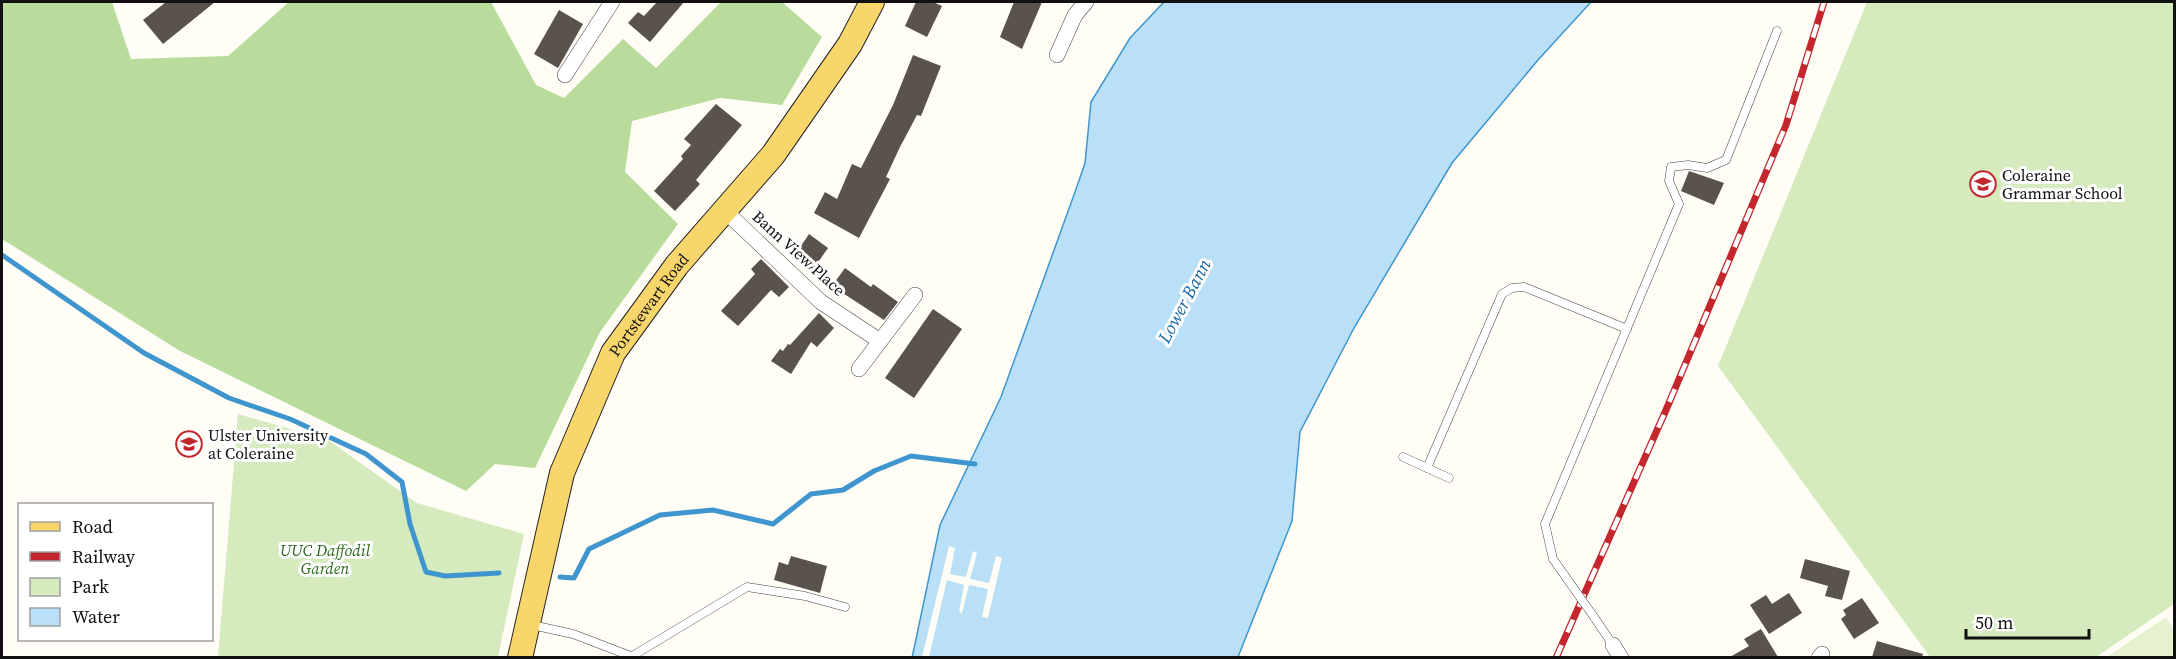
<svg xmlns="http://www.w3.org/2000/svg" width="2176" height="659" font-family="'Source Serif 4',serif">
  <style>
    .green { fill: #d5ebbd }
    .forest { fill: #b9dc9c }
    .pitch { fill: #e6f2cf }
    .water { fill: #b9e0f7; stroke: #3f96cf; stroke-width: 1.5 }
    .pier { fill: #fffdf5 }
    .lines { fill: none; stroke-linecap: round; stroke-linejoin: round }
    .stream { stroke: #3f96cf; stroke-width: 5 }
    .building { fill: #5a524d }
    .lane-casing { stroke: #444; stroke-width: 9 }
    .street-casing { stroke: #444; stroke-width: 16 }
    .primary-casing { stroke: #222; stroke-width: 26 }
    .lane { stroke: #fff; stroke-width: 8 }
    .street { stroke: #fff; stroke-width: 15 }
    .primary { stroke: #f9d66b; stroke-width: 24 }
    .rail-casing { stroke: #c4262e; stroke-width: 7 }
    .rail { stroke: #fff; stroke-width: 4.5; stroke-dasharray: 14; stroke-linecap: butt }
    .lane-bridge-casing { stroke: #444; stroke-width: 9; stroke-linecap: butt }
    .lane-bridge { stroke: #fff; stroke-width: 8 }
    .labels { text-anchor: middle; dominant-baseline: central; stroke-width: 6; stroke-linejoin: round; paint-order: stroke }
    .poi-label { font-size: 16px; fill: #111; stroke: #fff; text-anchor: start }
    .street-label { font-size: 16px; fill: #111; stroke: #fff }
    .park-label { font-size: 16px; font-style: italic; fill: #2f6b1f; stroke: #fff }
    .water-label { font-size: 18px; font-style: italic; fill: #1768a6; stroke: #fff }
  </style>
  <rect width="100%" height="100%" fill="#fffdf5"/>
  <g class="green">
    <path d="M1867,2H2174V604L2096,657H1930L1718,366Z"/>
    <path d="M238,414L328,440L417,503L524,534L498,657H218Z"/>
  </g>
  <path class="forest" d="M2,2H112L131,59L228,56L289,2H491L536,85L564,98L623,39L656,68L721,2H782L822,37L782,105L720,98L632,121L625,172L678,224L600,332L535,468L495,464L466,491L180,351L2,239Z"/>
  <path class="pitch" d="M2166,617L2174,630V657H2107Z"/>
  <path class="water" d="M1164,2H1591L1538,60L1452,163L1354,328L1300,432L1292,521L1238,657L912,658L940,525L1001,397L1075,192L1085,163L1091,102L1130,38Z"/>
  <path class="pier" d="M949,546L955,548L950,574L966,577L973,551L977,553L970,579L989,583L996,556L1002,558L988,618L982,617L988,589L969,585L962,613L959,612L964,585L947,580L929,657H922Z"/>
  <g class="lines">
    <g class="stream">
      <path d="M2,255L144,353L229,398L290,419L366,454L402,482L410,524L426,572L445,576L499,573"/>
      <path d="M560,577L574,578L589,549L660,515L713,510L773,524L811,494L843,490L874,471L911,456L975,464"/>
    </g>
  </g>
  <g class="building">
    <path d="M166,2H215L163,44L143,20Z"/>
    <path d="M657,2H684L650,42L628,23L638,12L644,16Z"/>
    <path d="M916,2H933L942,6L927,37L905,26Z"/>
    <path d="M1014,2H1042L1022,49L1000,37Z"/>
    <path d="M559,10L583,24L558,68L534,54Z"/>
    <path d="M913,55L941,66L921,116L917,115L900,147L886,177L890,179L859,238L814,213L825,192L837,199L852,164L861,168L893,105Z"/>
    <path d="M716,104L742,125L696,180L700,184L675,211L654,191L683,159L681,156L691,145L684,139Z"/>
    <path d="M1689,171L1724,183L1714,205L1681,191Z"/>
    <path d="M809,234L828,248L812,271L793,258Z"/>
    <path d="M761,259L789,287L779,297L771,290L738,326L721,311L755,274L751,269Z"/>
    <path d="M845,268L871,287L873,284L898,302L884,320L832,286Z"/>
    <path d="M933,309L962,329L914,398L885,378Z"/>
    <path d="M819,313L834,328L817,347L811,342L791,374L771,361L780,349L783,351L788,344L790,345Z"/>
    <path d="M791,556L827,566L820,593L774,580L779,562L788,565Z"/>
    <path d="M1805,559L1850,571L1842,600L1825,596L1828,586L1800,578Z"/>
    <path d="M1789,593L1802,613L1769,634L1750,605L1766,595L1772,604Z"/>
    <path d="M1862,598L1879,623L1854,639L1841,619L1846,615L1843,610Z"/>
    <path d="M1761,629L1778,657H1730L1749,646L1744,639Z"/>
    <path d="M1877,641L1923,654L1922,657H1872Z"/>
  </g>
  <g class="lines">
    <g class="lane-casing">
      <g id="lane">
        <path d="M1403,457L1449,478"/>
        <path d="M1427,468L1502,294L1512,288L1524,287L1627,329"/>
        <path d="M1565,576L1553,559L1545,524L1679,204L1669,181L1671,167L1688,165L1707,168L1726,160L1777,31"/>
        <path d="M1594,617L1613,645"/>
        <path d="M532,625L573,634L636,658"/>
        <path d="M634,655L747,587L805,596L845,607"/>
      </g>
    </g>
    <g class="street-casing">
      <g id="street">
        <path d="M1057,55L1075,15L1086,2"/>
        <path d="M565,75L612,2"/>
        <path d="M724,210L821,302L880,341"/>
        <path d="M859,369L915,295"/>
        <path d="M1613,645L1621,658"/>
        <path d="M1819,658L1822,654"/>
      </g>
    </g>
    <g class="primary-casing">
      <g id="primary">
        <path id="s1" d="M520,658L562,473L613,353L677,265L773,155L850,44L872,2"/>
      </g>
    </g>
    <use href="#lane" class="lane"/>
    <use href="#street" class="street"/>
    <use href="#primary" class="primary"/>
    <g class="rail-casing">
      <path id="rail" d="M1556,658L1666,410L1786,125L1824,2"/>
    </g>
    <use href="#rail" class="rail"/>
    <g class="lane-bridge-casing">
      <path id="lane-bridge" d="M1565,576L1594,617"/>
    </g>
    <use href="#lane-bridge" class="lane-bridge"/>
  </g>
  <defs>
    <g id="school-ring" transform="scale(1.35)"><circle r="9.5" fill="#fff" stroke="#c4262e" stroke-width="1.5"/><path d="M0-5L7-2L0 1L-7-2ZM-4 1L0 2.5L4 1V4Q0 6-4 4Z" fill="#c4262e"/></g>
    <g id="university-ring" transform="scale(1.35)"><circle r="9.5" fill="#fff" stroke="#c4262e" stroke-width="1.5"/><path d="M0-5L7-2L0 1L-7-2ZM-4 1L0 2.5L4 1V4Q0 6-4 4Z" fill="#c4262e"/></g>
  </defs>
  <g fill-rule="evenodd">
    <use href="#school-ring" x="1983" y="184"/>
    <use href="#university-ring" x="189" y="444"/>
  </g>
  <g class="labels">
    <g class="poi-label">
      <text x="2002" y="175">Coleraine<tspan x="2002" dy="18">Grammar School</tspan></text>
      <text x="208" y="435">Ulster University<tspan x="208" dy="18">at Coleraine</tspan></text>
    </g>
    <g class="street-label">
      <text transform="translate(799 253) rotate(42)">Bann View Place</text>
      <text stroke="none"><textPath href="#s1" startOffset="380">Portstewart Road</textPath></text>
    </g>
    <g class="park-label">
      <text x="325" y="550">UUC Daffodil<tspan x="325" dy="18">Garden</tspan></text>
    </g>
    <g class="water-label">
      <text transform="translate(1184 301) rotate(-62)">Lower Bann</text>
    </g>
  </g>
  <rect width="2176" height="659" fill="none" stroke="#111111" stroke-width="6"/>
  <rect x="18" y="503" width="195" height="138" fill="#ffffff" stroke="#a0a0a0" stroke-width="1.5"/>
  <rect x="30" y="522" width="30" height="9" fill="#f9d66b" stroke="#a0a0a0" stroke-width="1.5"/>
  <text x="72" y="533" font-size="18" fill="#111111">Road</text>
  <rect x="30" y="552" width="30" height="9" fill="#c4262e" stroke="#a0a0a0" stroke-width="1.5"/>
  <text x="72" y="563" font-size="18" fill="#111111">Railway</text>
  <rect x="30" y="578" width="30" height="18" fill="#d5ebbd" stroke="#a0a0a0" stroke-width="1.5"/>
  <text x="72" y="593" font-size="18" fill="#111111">Park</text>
  <rect x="30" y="608" width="30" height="18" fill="#b9e0f7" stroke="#a0a0a0" stroke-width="1.5"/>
  <text x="72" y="623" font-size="18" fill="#111111">Water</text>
  <path d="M1966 629v9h123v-9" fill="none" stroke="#111111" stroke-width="3"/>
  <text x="1975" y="629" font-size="18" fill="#111111" stroke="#ffffff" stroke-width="4.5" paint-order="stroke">50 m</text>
</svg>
